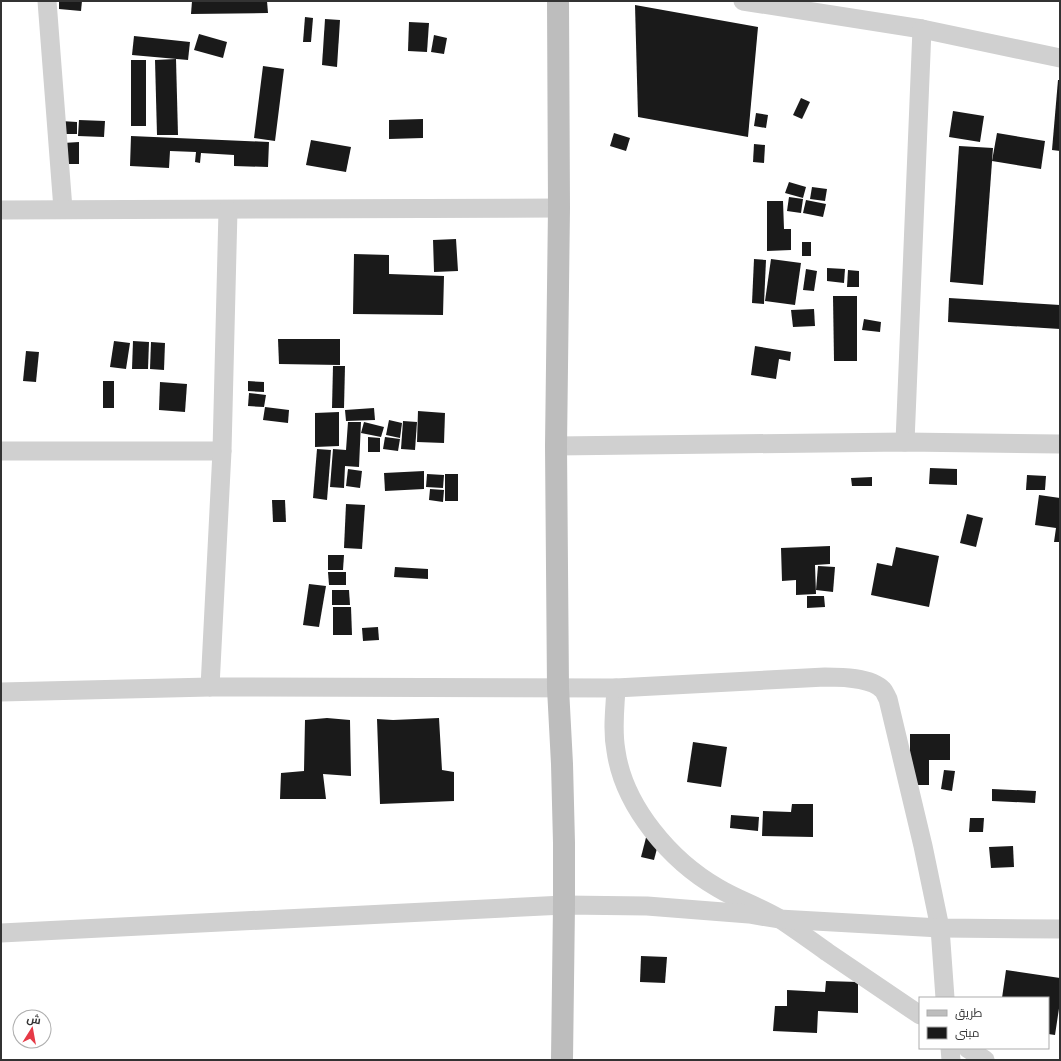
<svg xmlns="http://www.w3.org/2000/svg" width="1061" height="1061" font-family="Roboto,Cairo,sans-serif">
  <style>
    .building { fill: #1a1a1a }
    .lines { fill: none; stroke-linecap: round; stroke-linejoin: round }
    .minor { stroke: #d0d0d0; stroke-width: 19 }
    .secondary { stroke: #bdbdbd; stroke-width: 22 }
  </style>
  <rect width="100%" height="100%" fill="#fff"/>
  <g class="building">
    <path d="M59,1H82L81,11L59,9Z"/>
    <path d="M192,1H267L268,13L191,14Z"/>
    <path d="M635,5L758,27L748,137L638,117Z"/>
    <path d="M305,17L313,18L311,42H303Z"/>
    <path d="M325,19L340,20L337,67L322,65Z"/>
    <path d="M409,22L429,23L427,52L408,51Z"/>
    <path d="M199,34L227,42L223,58L194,50Z"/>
    <path d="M434,35L447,38L444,54L431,52Z"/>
    <path d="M134,36L190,42L188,60L132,55Z"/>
    <path d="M176,59L178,135H157L155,60Z"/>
    <rect x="131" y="60" width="15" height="66"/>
    <path d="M263,66L284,69L275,141L254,138Z"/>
    <path d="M1058,80H1060V151L1052,150Z"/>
    <path d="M801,98L810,102L802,119L793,115Z"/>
    <path d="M953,111L984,116L980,142L949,137Z"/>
    <path d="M756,113L768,115L766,128L754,126Z"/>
    <path d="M423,119V138L389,139V120Z"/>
    <path d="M79,120L105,121L104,137L78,136Z"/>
    <path d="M61,121L77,122V134H61Z"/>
    <path d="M614,133L630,138L626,151L610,146Z"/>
    <path d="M997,133L1045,141L1041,169L992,161Z"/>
    <path d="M131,136L269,142L268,167L234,166V155L201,153L200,163L195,162L196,152L170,151L169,168L130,166Z"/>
    <path d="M311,140L351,147L346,172L306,165Z"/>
    <path d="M79,142V164H63V143Z"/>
    <path d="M754,144L765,145L764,163L753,162Z"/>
    <path d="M959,146L993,148L983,285L950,282Z"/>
    <path d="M789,182L806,187L803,198L785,193Z"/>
    <path d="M812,187L827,189L825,201L810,199Z"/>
    <path d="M789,197L803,199L801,213L787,211Z"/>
    <path d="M806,200L826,204L823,217L803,213Z"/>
    <path d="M767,201H783L784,229H791V250L767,251Z"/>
    <path d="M456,239L458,271L434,272L433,240Z"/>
    <rect x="802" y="242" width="9" height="14"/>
    <path d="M354,254L389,255V274L444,276L443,315L353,314Z"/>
    <path d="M754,259L766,260L764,304L752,303Z"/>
    <path d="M771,259L801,263L795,305L765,301Z"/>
    <path d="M827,268L845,269L844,283L827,281Z"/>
    <path d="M806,269L817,271L814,291L803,290Z"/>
    <path d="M848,270L859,271V287H847Z"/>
    <path d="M833,296H857V361H834Z"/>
    <path d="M949,298L1060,305V329L948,322Z"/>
    <path d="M814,309L815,326L793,327L791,310Z"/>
    <path d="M864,319L881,322L880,332L862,330Z"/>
    <path d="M278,339H340V365L279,364Z"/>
    <path d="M114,341L130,343L126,369L110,367Z"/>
    <path d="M133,341L149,342L148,369H132Z"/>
    <path d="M151,342L165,343L164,370L150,369Z"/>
    <path d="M755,346L791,352L790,361L779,359L776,379L751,375Z"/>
    <path d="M26,351L39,352L36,382L23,381Z"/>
    <path d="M333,366H345L344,408H332Z"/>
    <rect x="103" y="381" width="11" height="27"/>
    <path d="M248,381L264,382V392L248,391Z"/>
    <path d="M160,382L187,384L185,412L159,410Z"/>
    <path d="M249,393L266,395L264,407L248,406Z"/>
    <path d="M265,407L289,410L288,423L263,420Z"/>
    <path d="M374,408L375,420L346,421L345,410Z"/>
    <path d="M418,411L445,413L444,443L417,442Z"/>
    <path d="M339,412V446L315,447V413Z"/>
    <path d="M389,420L402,423L400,438L386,435Z"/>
    <path d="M403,421L417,422L415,450L401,449Z"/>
    <path d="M348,422H361L359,467L345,466L344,488L330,487L333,449L346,450Z"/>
    <path d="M364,422L384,427L381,437L361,433Z"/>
    <path d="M368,437L380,438V452H368Z"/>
    <path d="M385,437L400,439L398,451L383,449Z"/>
    <path d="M317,449L331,450L327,500L313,498Z"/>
    <path d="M930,468L957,469V485L929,484Z"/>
    <path d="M348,469L362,471L360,488L346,486Z"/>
    <path d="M424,471V489L385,491L384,473Z"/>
    <path d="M427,474L444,475L443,488L426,487Z"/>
    <rect x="445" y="474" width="13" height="27"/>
    <path d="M1027,475L1046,476L1045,490H1026Z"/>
    <path d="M872,477V486H852L851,478Z"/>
    <path d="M430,489L444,490L443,502L429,500Z"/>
    <path d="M1039,495L1060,498V542H1054L1056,528L1035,525Z"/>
    <path d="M272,500H285L286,522H273Z"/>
    <path d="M346,504L365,505L362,549L344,548Z"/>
    <path d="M967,514L983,518L976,547L960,543Z"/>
    <path d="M830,546V564L815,565L816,594L796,595V580L782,581L781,548Z"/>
    <path d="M896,547L939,556L929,607L871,595L877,563L892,566Z"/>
    <path d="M328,555H344L343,570H328Z"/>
    <path d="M818,566L835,567L833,592L816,590Z"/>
    <path d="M395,567L428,569V579L394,577Z"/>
    <path d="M328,572H346V585H329Z"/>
    <path d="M309,584L326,586L319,627L303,625Z"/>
    <path d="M332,590H349L350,605H332Z"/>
    <path d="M807,596H824L825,607L807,608Z"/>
    <path d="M333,607H351L352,635H333Z"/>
    <path d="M378,627L379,640L363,641L362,628Z"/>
    <path d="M327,718L350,720L351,776L323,774L326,799H280L281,773L304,771L305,720Z"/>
    <path d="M439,718L442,770L454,772V801L380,804L377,719L393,720Z"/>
    <path d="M910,734H950V760H929V785H910Z"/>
    <path d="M693,742L727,747L721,787L687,782Z"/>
    <path d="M944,770L955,771L952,791L941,789Z"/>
    <path d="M992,789L1036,791L1035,803L992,801Z"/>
    <path d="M792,804H813V837L762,836L763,811L791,812Z"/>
    <path d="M731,815L759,817L758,831L730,828Z"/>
    <path d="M970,818H984L983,832H969Z"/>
    <path d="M649,826L662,829L654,860L641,857Z"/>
    <path d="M1013,846L1014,867L991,868L989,847Z"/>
    <path d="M641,956L667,957L665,983L640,982Z"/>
    <path d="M1006,970L1060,978V1002L1055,1035L1048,1034V998H1002Z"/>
    <path d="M826,981L858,982V1013L818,1011L817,1033L773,1031L775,1006H787V990L825,992Z"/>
  </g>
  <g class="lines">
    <g class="minor">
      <path d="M47,1L63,209"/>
      <path d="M743,1L922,29L1060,58"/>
      <path d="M1,210L559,208"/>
      <path d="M905,442L922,29"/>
      <path d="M556,446L905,442L1060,444"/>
      <path d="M1,451H222"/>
      <path d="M210,687L222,451L228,210"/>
      <path d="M616,688C615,709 612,730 616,751C624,807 671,861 718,888C738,900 760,907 780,919C796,930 812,941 827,952C858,973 889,994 920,1015"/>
      <path d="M1,692L210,687L616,688L825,677C841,677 871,677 883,690C885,692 886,696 888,699L923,846L940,928L945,998"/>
      <path d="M1,933L564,905L647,906L749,914L779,919L940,928L1060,929"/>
      <path d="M950,1048L951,1060"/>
      <path d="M967,1048L985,1060"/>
    </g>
    <path class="secondary" d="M558,1L559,208L556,446L558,688L562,764L564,843V905L562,1060"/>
  </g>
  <rect width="1061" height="1061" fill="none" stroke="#333333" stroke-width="4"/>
  <rect x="919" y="997" width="130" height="52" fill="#ffffff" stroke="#adadad"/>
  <rect x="927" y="1010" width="20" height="6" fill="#bdbdbd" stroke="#adadad"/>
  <text x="955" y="1017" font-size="12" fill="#333333">طريق</text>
  <rect x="927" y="1027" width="20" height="12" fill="#1a1a1a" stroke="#adadad"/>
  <text x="955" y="1037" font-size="12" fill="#333333">مبنى</text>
  <g transform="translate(32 1029) rotate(11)"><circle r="19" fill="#ffffff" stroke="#adadad"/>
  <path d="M0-3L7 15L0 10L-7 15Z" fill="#e63946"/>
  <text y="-6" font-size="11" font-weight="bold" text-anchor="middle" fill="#333333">ش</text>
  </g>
</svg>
